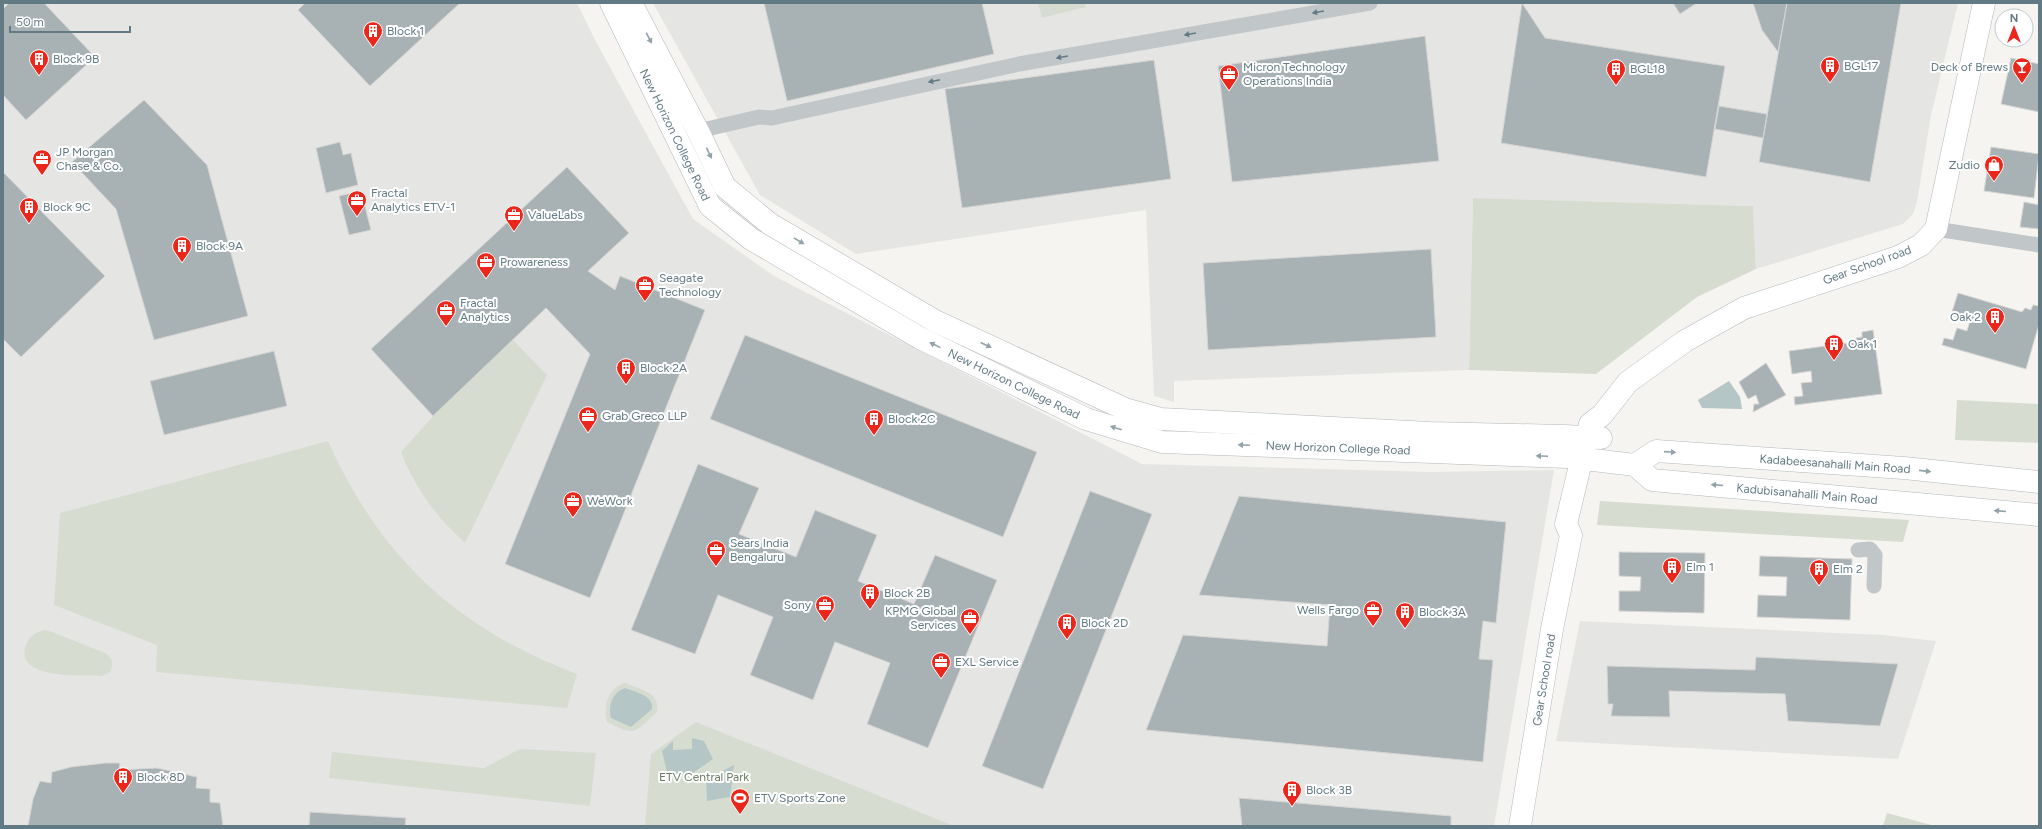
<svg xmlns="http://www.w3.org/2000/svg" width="2042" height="829" font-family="Figtree,sans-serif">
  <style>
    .built { fill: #e5e5e4 }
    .green { fill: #d7dcd1 }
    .water { fill: #b4c6c6 }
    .building { fill: #a8b2b5; stroke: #d6d5d3 }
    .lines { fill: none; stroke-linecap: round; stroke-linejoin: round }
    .secondary-casing { stroke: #b3babd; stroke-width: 23 }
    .primary-casing { stroke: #b2b8ba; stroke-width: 23 }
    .minor { stroke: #c1c6c8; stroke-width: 15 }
    .secondary { stroke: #fff; stroke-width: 22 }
    .primary { stroke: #fff; stroke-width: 22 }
    .oneway { fill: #627a83 }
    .oneway2 { fill: #91a2a8 }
    .labels { text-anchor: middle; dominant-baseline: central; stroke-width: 4; stroke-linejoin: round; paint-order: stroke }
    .poi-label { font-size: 12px; fill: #627a83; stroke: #fff; text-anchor: start }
    .street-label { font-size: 12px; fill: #627a83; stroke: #fff }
    .park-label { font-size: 12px; fill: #6a7a61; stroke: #fff }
  </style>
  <rect width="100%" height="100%" fill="#f5f4f0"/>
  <g class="built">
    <path d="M3,3H577L594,38L693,219L774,276L1142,464L1432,472L1554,470L1494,826H3Z"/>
    <path d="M653,3H1958L1931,115L1917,202L1913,214L1903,224L1756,269L1753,206L1473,198L1469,370L1174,381V402L1154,396L1146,210L856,254L760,195Z"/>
    <path d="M1580,621L1883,635L1936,641L1898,759L1556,741Z"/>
  </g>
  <g class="green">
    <path d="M1038,3H1085L1086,7L1042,18Z"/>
    <path d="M1473,198L1753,206L1756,269L1697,297L1596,374L1469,370Z"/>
    <path d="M513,340L547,375L465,543C436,517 415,488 401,452L433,416Z"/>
    <path d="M1957,400L2039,404V443L1955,440Z"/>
    <path d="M328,441C380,558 458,629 577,674L567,708L156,672L157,645L54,605L60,513Z"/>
    <path d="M1600,501L1909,520L1903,542L1597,525Z"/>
    <path d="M45,630L52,632L105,653C113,658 114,664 110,672L102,676C83,675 13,680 26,645C29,636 36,632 45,630Z"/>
    <path d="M625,683C639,689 661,692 657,712C634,733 636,737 607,722C603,706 608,688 625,683Z"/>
    <path d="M696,722L954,826H645L651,754Z"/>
    <path d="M520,749L596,753L590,806L329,778L332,752L484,768Z"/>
    <path d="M1887,813L1935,826H1883Z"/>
  </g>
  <g class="water">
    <path d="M1729,381L1740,397L1742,409L1702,408L1698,400Z"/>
    <path d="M625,688C635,692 654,695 652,709L631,727L611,718C608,707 612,692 625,688Z"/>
    <path d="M692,738L704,741L713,759L690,775L668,776L662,751L673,741V750L692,749Z"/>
    <path d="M734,765L730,797L707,801L706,780Z"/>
  </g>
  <g class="building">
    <path d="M9,3H44L95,57L26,120L3,95V9Z"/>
    <path d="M305,3H460L370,86L298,10Z"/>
    <path d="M764,3H982L994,54L787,101Z"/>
    <path d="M1522,3L1545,38L1725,66L1706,177L1501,143Z"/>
    <path d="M1673,3H1697L1680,14Z"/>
    <path d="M1753,3H1787L1778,52L1762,30Z"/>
    <path d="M1787,3H1901L1870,182L1759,162Z"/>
    <path d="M1425,36L1439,161L1232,182L1218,66Z"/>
    <path d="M2011,58L2039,64V112L2001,104Z"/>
    <path d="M1154,60L1171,179L962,208L945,89Z"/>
    <path d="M144,100L207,165L248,316L154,340L116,209L72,162Z"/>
    <path d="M1719,106L1767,114L1763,138L1715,129Z"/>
    <path d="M340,142L343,155L351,153L358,185L326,193L316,148Z"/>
    <path d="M1991,147L2039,154L2034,198L1984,191Z"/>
    <path d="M567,167L629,233L588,271L615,290L620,276L705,310L590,598L505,564L590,354L546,308L433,416L371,349Z"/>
    <path d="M3,172L105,276L21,357L3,339Z"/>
    <path d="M361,191L371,230L349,235L339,196Z"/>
    <path d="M2024,202L2039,205V229L2020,227Z"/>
    <path d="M1431,249L1436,337L1208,350L1203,263Z"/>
    <path d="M1958,293L2022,312L2025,308L2031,310L2033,305L2039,306V324L2026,369L1942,345L1944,338L1953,340L1957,328L1967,331L1970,321L1951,315Z"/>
    <path d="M1873,330L1882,394L1795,405L1794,397L1803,396L1801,383L1812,382L1811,371L1792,374L1789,351L1855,342L1856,338L1862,337V332Z"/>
    <path d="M745,335L1037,452L1003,537L710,419Z"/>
    <path d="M274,351L287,406L164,435L150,381Z"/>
    <path d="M1766,363L1786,395L1753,412L1754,404H1759L1756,395L1748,399L1739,382Z"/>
    <path d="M698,464L759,488L739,534L796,557L815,510L877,535L858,581L914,604L935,555L997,580L928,748L867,724L890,663L835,642L813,700L750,675L773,617L718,595L695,654L631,630Z"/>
    <path d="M1090,491L1152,514L1043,789L982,766Z"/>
    <path d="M1239,496L1506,522L1496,623L1483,621L1479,659L1493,660L1483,762L1146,730L1183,635L1327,646L1330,605L1199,595Z"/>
    <path d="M1619,552L1705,553L1704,613L1619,611V591H1640L1641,577L1619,576Z"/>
    <path d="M1760,556L1852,559L1850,620L1757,617L1758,595L1786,596L1787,577L1759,576Z"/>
    <path d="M1756,657L1898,664L1880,726L1788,721L1785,694L1669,691L1670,717L1611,716L1613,704H1608L1607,666L1755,670Z"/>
    <path d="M105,763H120L119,770L157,768L197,777L196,788L210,789V802L220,803L223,826H28L33,799L40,781L51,783L52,772L71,767Z"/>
    <path d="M1239,798L1451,816V826H1242Z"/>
    <path d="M310,812L406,818L405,826H309Z"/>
  </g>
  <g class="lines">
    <g class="secondary-casing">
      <path id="secondary" d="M1520,826L1552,629L1571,535L1566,524L1590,424L1602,415L1628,382L1685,341L1744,308L1898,257L1921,245L1936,229L1984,3"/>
    </g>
    <g class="primary-casing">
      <g id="primary">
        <path d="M611,3L710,206L751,239L920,338L1086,419L1162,442L1568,457L1635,465L1652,480L2039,515"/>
        <path d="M631,3L698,131L725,187L770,224L935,321L1125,409L1161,419L1430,433L1564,436L1601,438"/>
        <path d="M1635,465L1656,451L1904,468L2039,482"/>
      </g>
    </g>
    <g class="minor">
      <path d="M698,131L759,117L772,118L1019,64L1370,3"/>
      <path d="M1936,229L2039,245"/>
      <path d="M1858,550L1870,549L1875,555L1874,586"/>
    </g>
    <use href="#secondary" class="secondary"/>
    <use href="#primary" class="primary"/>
  </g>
  <defs><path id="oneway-solid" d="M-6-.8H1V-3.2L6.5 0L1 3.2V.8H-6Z"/></defs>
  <g class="oneway">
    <use href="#oneway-solid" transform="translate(1318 12) rotate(170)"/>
    <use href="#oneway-solid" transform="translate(1190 34) rotate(170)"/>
    <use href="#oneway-solid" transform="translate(1062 57) rotate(170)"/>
    <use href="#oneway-solid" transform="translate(934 81) rotate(168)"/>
  </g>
  <g class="oneway2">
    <use href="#oneway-solid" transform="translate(649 38) rotate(62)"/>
    <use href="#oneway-solid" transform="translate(709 153) rotate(65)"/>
    <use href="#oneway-solid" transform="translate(799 241) rotate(31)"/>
    <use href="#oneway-solid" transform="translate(935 345) rotate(-154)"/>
    <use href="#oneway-solid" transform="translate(986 345) rotate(25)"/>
    <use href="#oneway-solid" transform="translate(1116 428) rotate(-163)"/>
    <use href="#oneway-solid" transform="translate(1244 445) rotate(-178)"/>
    <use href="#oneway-solid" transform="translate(1670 452) rotate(4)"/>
    <use href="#oneway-solid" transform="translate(1542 456) rotate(-178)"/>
    <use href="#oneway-solid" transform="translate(1925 471) rotate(6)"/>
    <use href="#oneway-solid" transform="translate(1717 485) rotate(-175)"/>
    <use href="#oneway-solid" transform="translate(2000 511) rotate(-175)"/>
  </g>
  <defs>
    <g id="building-pin" transform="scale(1)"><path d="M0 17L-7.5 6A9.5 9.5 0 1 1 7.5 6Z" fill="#eb261a" stroke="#fff"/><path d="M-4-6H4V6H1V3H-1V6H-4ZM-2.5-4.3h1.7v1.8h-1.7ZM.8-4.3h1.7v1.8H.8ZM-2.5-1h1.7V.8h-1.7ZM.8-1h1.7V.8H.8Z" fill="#fff"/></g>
    <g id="bar-pin" transform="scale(1)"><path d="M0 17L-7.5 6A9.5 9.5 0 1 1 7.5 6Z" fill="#eb261a" stroke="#fff"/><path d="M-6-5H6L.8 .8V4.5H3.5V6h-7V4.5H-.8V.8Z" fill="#fff"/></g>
    <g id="office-pin" transform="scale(1)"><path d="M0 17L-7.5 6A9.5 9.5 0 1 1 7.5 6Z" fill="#eb261a" stroke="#fff"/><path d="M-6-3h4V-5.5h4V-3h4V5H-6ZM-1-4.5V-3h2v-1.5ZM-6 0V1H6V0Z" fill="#fff"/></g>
    <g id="shop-pin" transform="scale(1)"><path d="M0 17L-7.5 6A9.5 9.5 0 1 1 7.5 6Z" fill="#eb261a" stroke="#fff"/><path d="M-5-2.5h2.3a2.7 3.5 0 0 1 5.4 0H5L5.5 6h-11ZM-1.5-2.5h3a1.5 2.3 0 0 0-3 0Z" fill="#fff"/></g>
    <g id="stadium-pin" transform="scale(1)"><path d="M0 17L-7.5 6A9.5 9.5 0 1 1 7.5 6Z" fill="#eb261a" stroke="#fff"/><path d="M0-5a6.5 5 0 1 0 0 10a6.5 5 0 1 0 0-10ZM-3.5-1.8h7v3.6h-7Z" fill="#fff"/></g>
  </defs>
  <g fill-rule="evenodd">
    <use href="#building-pin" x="373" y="31"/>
    <use href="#building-pin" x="39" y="59"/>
    <use href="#building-pin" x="1830" y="66"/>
    <use href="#bar-pin" x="2022" y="67"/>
    <use href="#building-pin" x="1616" y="69"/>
    <use href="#office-pin" x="1229" y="74"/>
    <use href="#office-pin" x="42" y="159"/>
    <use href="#shop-pin" x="1994" y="165"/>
    <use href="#office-pin" x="357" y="200"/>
    <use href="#building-pin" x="29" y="207"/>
    <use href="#office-pin" x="514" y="215"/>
    <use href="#building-pin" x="182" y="246"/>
    <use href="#office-pin" x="486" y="262"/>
    <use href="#office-pin" x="645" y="285"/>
    <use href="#office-pin" x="446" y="310"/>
    <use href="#building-pin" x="1995" y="317"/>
    <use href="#building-pin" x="1834" y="344"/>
    <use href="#building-pin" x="626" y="368"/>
    <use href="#office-pin" x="588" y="416"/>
    <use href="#building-pin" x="874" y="419"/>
    <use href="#office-pin" x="573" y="501"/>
    <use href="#office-pin" x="716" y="550"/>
    <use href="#building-pin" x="1672" y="567"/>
    <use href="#building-pin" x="1819" y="569"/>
    <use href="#building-pin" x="870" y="593"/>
    <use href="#office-pin" x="825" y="605"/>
    <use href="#office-pin" x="1373" y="610"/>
    <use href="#building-pin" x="1405" y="612"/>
    <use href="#office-pin" x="970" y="618"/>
    <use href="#building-pin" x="1067" y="623"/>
    <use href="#office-pin" x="941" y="662"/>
    <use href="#building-pin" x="123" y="777"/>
    <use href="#building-pin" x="1292" y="790"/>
    <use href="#stadium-pin" x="740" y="798"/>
  </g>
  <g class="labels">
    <g class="poi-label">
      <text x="387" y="31">Block 1</text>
      <text x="53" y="59">Block 9B</text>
      <text x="1844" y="66">BGL17</text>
      <text x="1243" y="67">Micron Technology<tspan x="1243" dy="14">Operations India</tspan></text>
      <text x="2008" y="67" text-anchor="end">Deck of Brews</text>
      <text x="1630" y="69">BGL18</text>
      <text x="56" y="152">JP Morgan<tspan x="56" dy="14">Chase &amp; Co.</tspan></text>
      <text x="1980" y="165" text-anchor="end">Zudio</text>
      <text x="371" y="193">Fractal<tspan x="371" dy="14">Analytics ETV-1</tspan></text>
      <text x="43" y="207">Block 9C</text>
      <text x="528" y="215">ValueLabs</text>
      <text x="196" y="246">Block 9A</text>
      <text x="500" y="262">Prowareness</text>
      <text x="659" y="278">Seagate<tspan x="659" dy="14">Technology</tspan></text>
      <text x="460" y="303">Fractal<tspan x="460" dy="14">Analytics</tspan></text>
      <text x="1981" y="317" text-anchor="end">Oak 2</text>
      <text x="1848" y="344">Oak 1</text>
      <text x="640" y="368">Block 2A</text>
      <text x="602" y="416">Grab Greco LLP</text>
      <text x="888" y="419">Block 2C</text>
      <text x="587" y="501">WeWork</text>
      <text x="730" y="543">Sears India<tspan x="730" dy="14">Bengaluru</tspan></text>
      <text x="1686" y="567">Elm 1</text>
      <text x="1833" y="569">Elm 2</text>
      <text x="884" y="593">Block 2B</text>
      <text x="811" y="605" text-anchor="end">Sony</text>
      <text x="1359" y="610" text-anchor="end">Wells Fargo</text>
      <text x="956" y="611" text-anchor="end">KPMG Global<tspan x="956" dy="14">Services</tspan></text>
      <text x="1419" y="612">Block 3A</text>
      <text x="1081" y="623">Block 2D</text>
      <text x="955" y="662">EXL Service</text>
      <text x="137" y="777">Block 8D</text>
      <text x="1306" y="790">Block 3B</text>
      <text x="754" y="798">ETV Sports Zone</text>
    </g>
    <g class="street-label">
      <text transform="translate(675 135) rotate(64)">New Horizon College Road</text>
      <text transform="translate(1867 265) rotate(-20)">Gear School road</text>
      <text transform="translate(1014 384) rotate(26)">New Horizon College Road</text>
      <text transform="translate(1338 448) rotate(2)">New Horizon College Road</text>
      <text transform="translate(1835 464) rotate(4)">Kadabeesanahalli Main Road</text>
      <text transform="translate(1807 494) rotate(5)">Kadubisanahalli Main Road</text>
      <text transform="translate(1544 680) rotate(-81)">Gear School road</text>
    </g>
    <g class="park-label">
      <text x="704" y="777">ETV Central Park</text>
    </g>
  </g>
  <rect width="2042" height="829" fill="none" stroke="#627a83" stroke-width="8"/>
  <g transform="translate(2014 28)"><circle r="19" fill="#ffffff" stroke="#c0cacd"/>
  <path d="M0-3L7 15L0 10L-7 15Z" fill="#eb261a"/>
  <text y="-6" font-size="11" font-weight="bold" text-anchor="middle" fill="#627a83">N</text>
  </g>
  <path d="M10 26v6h120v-6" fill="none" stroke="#627a83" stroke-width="2"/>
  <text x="16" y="26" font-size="12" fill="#627a83" stroke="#ffffff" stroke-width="3" paint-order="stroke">50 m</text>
</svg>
